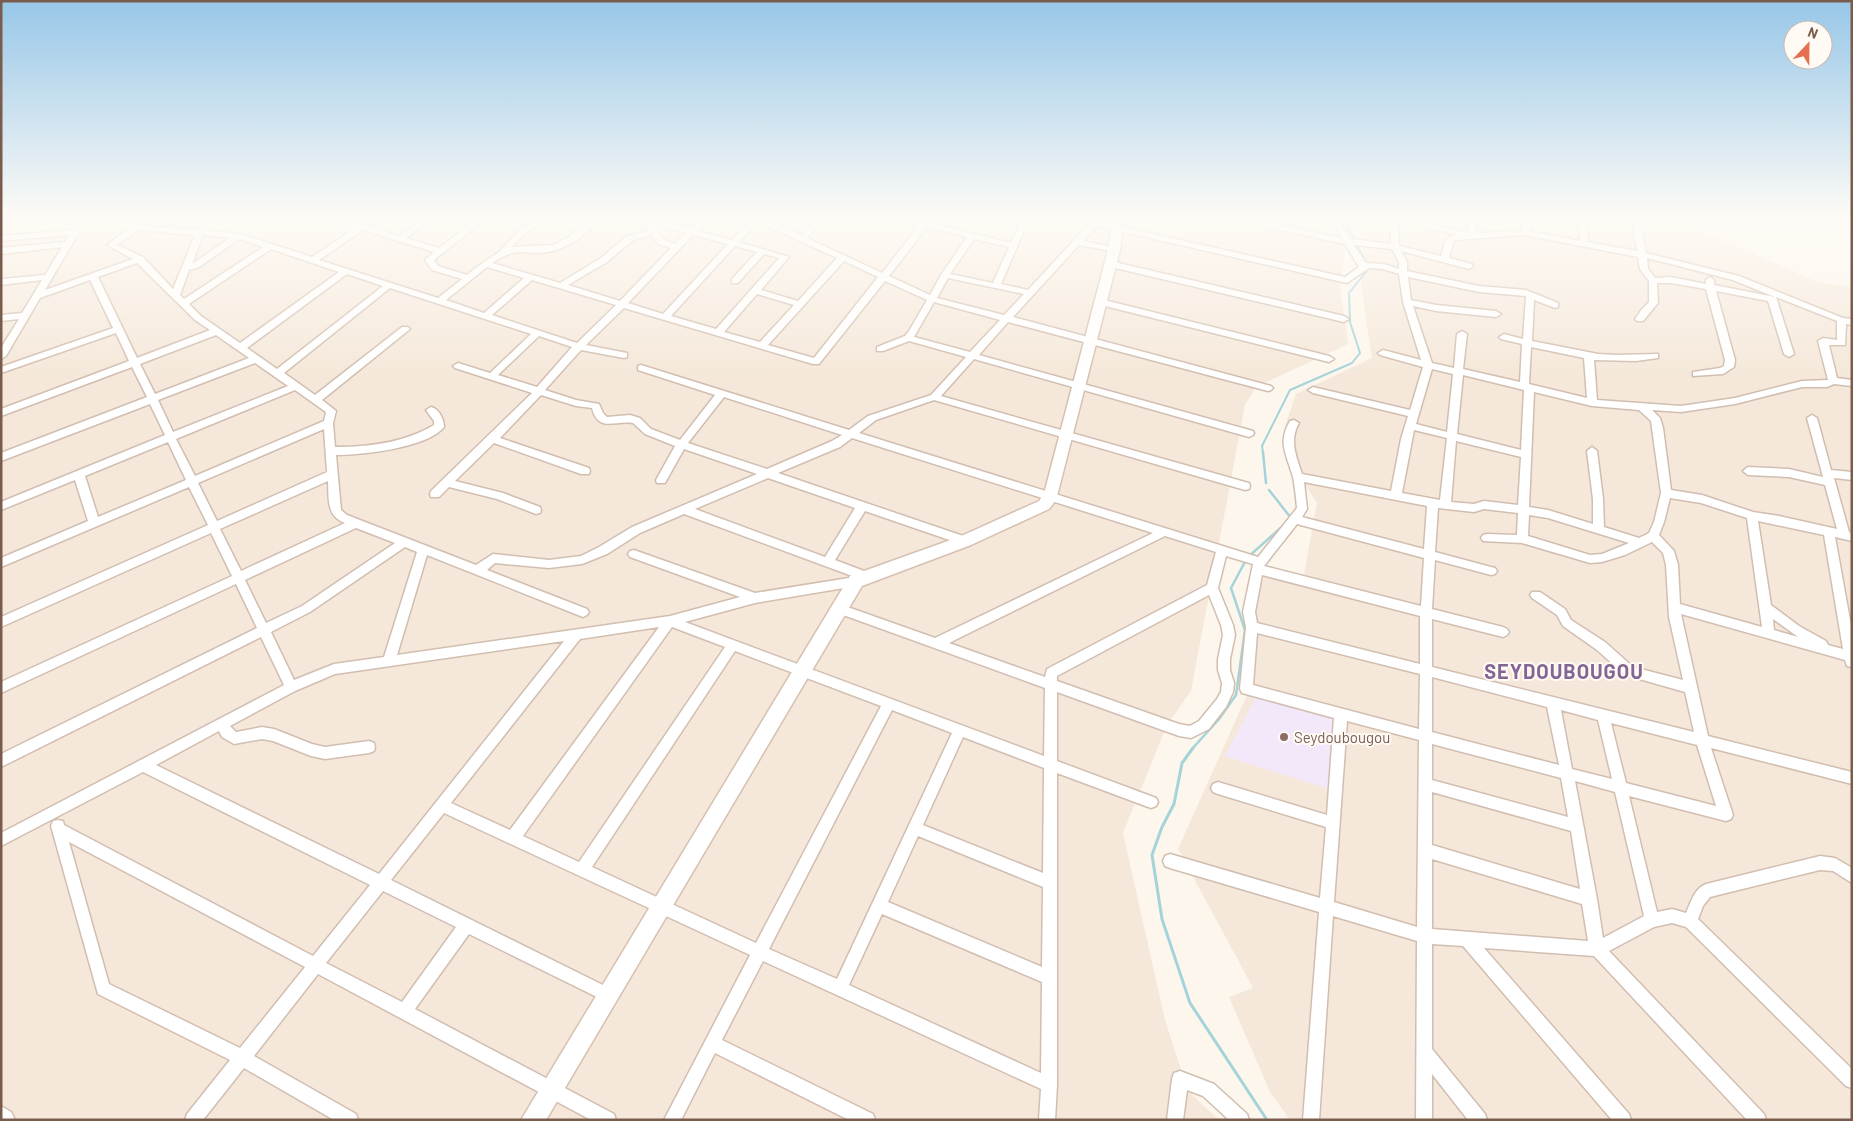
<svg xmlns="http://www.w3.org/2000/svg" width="1853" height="1121" font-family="Barlow,sans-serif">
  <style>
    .residential { fill: #f5e8da }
    .education { fill: #f3e8fa }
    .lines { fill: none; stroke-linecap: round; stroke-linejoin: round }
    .stream-far2 { stroke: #a5d3da; stroke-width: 2 }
    .stream-far1 { stroke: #a5d3da; stroke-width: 2.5 }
    .stream { stroke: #a5d3da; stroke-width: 3 }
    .street-casing { stroke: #d1beb0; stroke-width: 3 }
    .secondary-casing { stroke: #d6c0b0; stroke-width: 3 }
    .street { fill: #fff; fill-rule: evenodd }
    .secondary { fill: #fff; fill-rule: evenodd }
    .education-dot { fill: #8d6e63; stroke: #fffaf3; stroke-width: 2 }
    .labels { text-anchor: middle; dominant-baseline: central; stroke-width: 4; stroke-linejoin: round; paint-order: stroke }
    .education-label { font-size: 15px; fill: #785e54; stroke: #fffaf3; text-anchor: start }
    .district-label { font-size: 20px; font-weight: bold; letter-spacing: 1px; fill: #846695; stroke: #fffaf3 }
  </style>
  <rect width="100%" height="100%" fill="#fdf6ec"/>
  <g class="residential">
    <path d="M1,219H1329L1346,243L1340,287L1348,344L1256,387L1245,405L1191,691L1167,725L1123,833L1165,1020L1188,1091L1219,1120H1Z"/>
    <path d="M1365,219H1690L1703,231L1817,282L1852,287V1120H1290L1270,1092L1229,997L1253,988L1178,849L1251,686L1255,612L1264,576L1302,586L1317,503L1284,452V429L1296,394L1372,358L1361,284Z"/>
  </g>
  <path class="education" d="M1256,697L1336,718L1329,789L1225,756Z"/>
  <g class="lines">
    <path class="stream-far2" d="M1263,453L1262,446L1290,390L1352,363L1360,353L1350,322L1349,293L1369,268L1344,219"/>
    <g class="stream-far1">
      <path d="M1263,452L1266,483"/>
      <path d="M1269,490L1291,518"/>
      <path d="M1192,749L1219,719L1236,695L1245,630L1231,588L1247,558L1285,524"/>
    </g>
    <path class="stream" d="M1193,748L1182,763L1174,804L1162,827L1152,855L1162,919L1190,1003L1267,1120"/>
    <g class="street-casing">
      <g id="street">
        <path d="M79,219H87L45,290L133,259L107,245L129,228L95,221L94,219H108L136,225L198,230L211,219H219L207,231L241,234L312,257L355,228L337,223L336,221L340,219L360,224L369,219H378L368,227L399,236L422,219H431L406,238L439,248L477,219H486L434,260L438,266L467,275C477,266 488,260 499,252C513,240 524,217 545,219L522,236L512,247L553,245L567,238L591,219H599C589,234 566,249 548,252C522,256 519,245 492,263L560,283L601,258L627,236L649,231L646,226L647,224H653L664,240L675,244L686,233L645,222V219H652L690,229L700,219H708L697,231L732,240L752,219H765L801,235L816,219H824L807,238L882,273L919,226L899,221L898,219H910L923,222L925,219H933L930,223L1011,243L1021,219H1029L1001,284L1028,290L1089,224L1073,221L1072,219L1095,221L1345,277L1359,267L1345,244L1237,221L1233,219H1247L1342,238L1330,219H1338L1351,239L1391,244L1390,219H1409L1468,233V219H1476V233L1521,231L1523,219H1531L1529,231L1580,241L1579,219H1587L1588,242L1637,251L1632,219H1640L1646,253L1739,276L1843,318L1852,319V325L1846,324L1845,345H1829L1837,378L1852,380V386L1834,384L1827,387H1802L1735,404L1681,412L1652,410L1660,418L1663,428L1671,490L1702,495L1753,512L1779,516L1837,529L1825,485L1789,477L1748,475L1743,471L1748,467L1789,469L1823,477L1807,418L1812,415L1817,418L1831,470L1852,472V480L1834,478L1849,532L1852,533V541L1835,537L1852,631V667L1847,666L1845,660L1681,614L1708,736L1852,772V784L1711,748L1733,815L1731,819L1726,821L1629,796L1657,912L1672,909L1686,913C1691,902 1694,889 1706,884L1820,856L1835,858L1852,868V883L1833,871L1820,870L1710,897L1703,906L1698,919L1852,1069V1088L1846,1086L1686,927L1672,923L1654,927L1609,951L1764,1114L1766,1120H1747L1594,956L1484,948L1629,1114L1631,1120H1612L1463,946L1432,944V1049L1485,1114L1487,1120H1468L1432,1074V1120H1416L1417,941L1333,916L1319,1120H1303L1319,912L1170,868L1165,866L1163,861L1165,856L1170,854L1320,898L1326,827L1218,794L1213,792L1211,788L1213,784L1218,782L1327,815L1334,718L1242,693L1240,689L1246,627L1243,612L1253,564L1226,556L1218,588L1233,625L1235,635L1230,659V670L1234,683L1233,692L1226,707L1209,729L1191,738L1179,736L1057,692V761L1156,798L1158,802L1156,806L1151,808L1057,773V1085L1055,1120H1039L1041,1089L763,961L722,1040L873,1114L875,1120H849L715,1053L681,1120H664L750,955L444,813L391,880L613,990L616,995L613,1000L608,1003L603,1000L469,934L415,1009L614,1114L616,1120H591L318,974L254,1056L356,1114L358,1120H334L244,1068L203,1120H185L187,1114L230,1060L98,994L51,826L53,821L58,820L63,821L64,825L313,956L370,885L143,772L1,846V833L284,685L261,637L1,767V754L257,628L236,584L1,693V682L232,576L211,533L1,627V617L208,525L189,487L1,567V558L88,521L75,480L1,510V502L165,435L150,404L1,461V453L147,397L132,367L1,416V409L129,361L116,333L1,373V367L113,328L90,280L40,298L6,356L1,359V348L19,319L1,321V315L22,313L42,280L1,285V279L45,275L62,247L1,254V248L65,242L69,235L1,241V236L72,230ZM1398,221H1400L1456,235L1446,239L1441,256L1399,246ZM758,222L837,258L798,301L761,290L789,257L739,242ZM1097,226L1347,283L1369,268L1383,269L1399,274L1403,302L1421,360L1383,350L1378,353L1380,355L1423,367L1410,410L1313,387L1308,390L1313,393L1408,416L1401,439L1391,491L1302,474C1296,456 1289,440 1299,423L1294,420L1290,421C1277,443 1287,455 1293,477C1295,487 1296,498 1297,508L1258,557L859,433L876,420L934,400L1245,490L1249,489L1250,486L1249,483L1245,482L941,396L974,359L1249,437L1253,435L1254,433L1253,431L979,355L1008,322L1268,391L1271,390L1273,388L1271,386L1013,317L1079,245L1117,252V248L1083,241ZM927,227L967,237L941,275L930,295L889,276ZM138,230L195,235L173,289L143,257L117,245ZM363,230L434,252L425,260L432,270L462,279L438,298L319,260ZM203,235L230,238L192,264ZM652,235L658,244L671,248L620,301L568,285L607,262L633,240ZM693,235L728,244L663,314L628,303ZM1525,235L1638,257L1640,269L1649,281V302L1642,309L1635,319L1637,321H1643L1658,303L1657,283H1671L1706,289L1725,360L1724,366L1720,368L1693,372V376L1723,374L1734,367L1735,360L1716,291L1768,301L1784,354L1789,357L1794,354L1776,297L1837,321V340L1823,338L1818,341L1828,380L1802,381L1735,398L1681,406L1597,400L1594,360L1636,361L1658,358V354L1616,355L1598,354L1532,341L1534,300L1555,308L1558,307V303L1526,290L1479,286L1407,271V262L1401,251L1469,269L1473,266L1472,264L1449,258L1454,240ZM239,239L263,247L184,299L180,295L189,270L199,267ZM974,239L1009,247L993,283L950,274ZM1354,245L1392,249L1399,262V269L1384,264L1366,263ZM735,246L757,252L732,279V283H738L764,254L779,258L716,329L671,316ZM271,249L339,272L240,343L201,316L189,304ZM1647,258L1733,280L1775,297L1714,285V280L1710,277L1706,280V284L1671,277L1655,278L1648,269ZM844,261L878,277L814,358L768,345ZM137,263L195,320L210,330L137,358L98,277ZM487,267L524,278L484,313L446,300ZM347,274L383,286L277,369L247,348ZM1408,277L1479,292L1526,296L1523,339L1504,334L1499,337L1501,339L1522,344L1520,382L1463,369L1467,334L1462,331L1457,334L1454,368L1432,363L1413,306L1436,311L1496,317L1501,314L1496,311L1436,305L1411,300ZM948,278L1024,294L1004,315L937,298ZM532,280L616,305L577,343L492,315ZM885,281L927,300L909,331L905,336L877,347V351H883L909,341L966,357L931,395L868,416L849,430L641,365L638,366V370L715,395L680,440L651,429L640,418L630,415L607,417L603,413L599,404L576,400L545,390L581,350L624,358L627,357V353L586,345L624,308L813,364H819ZM390,288L531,334L490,373L458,363L453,366L455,368L532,393L431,491L430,494L431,497H439L449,487L497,499L536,514L540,513L541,510L540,507L503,493L455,481L494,443L581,474H589L590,471L589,468L500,438L541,395L576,406L592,408C598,433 615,420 633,423L645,434L675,446L656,480L657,483H665L684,449L757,474L632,527L599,547L581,556L549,560L493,554L476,565L347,515L341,510L336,455C362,455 427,448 444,427C444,419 439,409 431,407L426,410L434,421V425C404,443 369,447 335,447L333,423L336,411L322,400L410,329L408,327H402L315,395L284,373ZM757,294L794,305L760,342L724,332ZM934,302L1000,320L970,352L914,337ZM216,335L249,358L155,394L140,364ZM539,336L572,347L537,387L498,375ZM1531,347L1584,358L1587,398L1529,384ZM255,363L288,386L173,432L158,400ZM1432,369L1453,374L1447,432L1416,424ZM1463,375L1524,390L1521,450L1457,434ZM295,390L326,412L324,421L195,476L176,439ZM1534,392L1592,406L1639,410L1651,421L1661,493L1654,522L1649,533L1639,538L1604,527L1603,499L1597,451L1592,447L1587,451L1593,499V524L1548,510L1529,507ZM724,397L842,435L832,441L767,469L688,443ZM324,429L327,472L217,521L198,483ZM1414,430L1447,438L1440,500L1402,493ZM852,438L1153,533L935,638L839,604L835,606L833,609L835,612L1045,688L1044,756L685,622L755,603L856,586L860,584L861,579L868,581L872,580L874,577L872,574L835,560L865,511L961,544H969L971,541L969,538L778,473L840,447ZM1456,441L1521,457L1518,505L1484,501L1474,504L1451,502ZM168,442L186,480L98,517L85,476ZM768,478L855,508L825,557L695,509ZM328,481C329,499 326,516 345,523L241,571L220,529ZM1304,482L1427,506L1424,549L1302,517L1307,509ZM1670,498L1701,503L1747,518L1762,627L1680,604L1678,565L1674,551L1659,535L1664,522ZM1438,508L1474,512L1484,509L1518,513L1517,535L1487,534L1483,535L1481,538L1483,541L1522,543L1590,563L1602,562L1625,555L1652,542L1663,553L1666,565L1669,617L1683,680L1633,667L1605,642L1571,620L1565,609L1540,592H1532L1530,595L1532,598L1557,615L1563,626L1597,650L1625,675L1685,692L1694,732L1432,667V619L1503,637L1507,635L1509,632L1507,629L1503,627L1432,609L1435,560L1491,575L1495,574L1497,571L1495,568L1491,567L1435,552ZM684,514L855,577L755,593L634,550L630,551L628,554L630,557L740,597L670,616L397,655L427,555L583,617L587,615L589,612L587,609L487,570L495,563L549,568L582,564L607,554L640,533ZM1529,515L1548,518L1629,543L1602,554L1590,555L1528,536ZM1758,521L1824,535L1843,649L1828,645L1826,641L1799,626L1771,605ZM1297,524L1424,558L1421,606L1264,566ZM356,528L395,543L302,606L266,623L245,580ZM1165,536L1216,552L1207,585L1047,669L1045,677L949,643ZM405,547L417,552L384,657L334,664L294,680L271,632L310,612ZM1262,575L1420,616V664L1257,623L1255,612ZM1209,595L1221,625L1223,635L1218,659V670L1222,683L1221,692L1217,699L1199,721L1190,726L1179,724L1057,681V676ZM1773,619L1798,637L1774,630ZM659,627L510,830L451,803L580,639ZM672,627L725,647L579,862L523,836ZM1257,633L1420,674L1419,729L1253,685ZM564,641L379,874L156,765L219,731L222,737L234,744L262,739L273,741L311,756L325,759L369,753L374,751L375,747L374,743L369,741L325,747L312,744L274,729L262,727L236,732L230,726L295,691L335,674ZM735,651L881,706L756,943L592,867ZM1432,677L1547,707L1559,765L1432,732ZM892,710L952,733L837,979L769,949ZM1561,710L1598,720L1612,779L1572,769ZM1347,721L1419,740L1417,927L1334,902ZM1611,723L1697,745L1716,806L1626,783ZM963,737L1044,768L1043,873L923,825ZM1432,744L1561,778L1568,817L1432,780ZM1575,781L1615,792L1644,916L1603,938L1597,899ZM1432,792L1571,831L1580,889L1432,845ZM918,836L1043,887L1042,967L888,902ZM69,842L305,967L240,1048L109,984ZM1432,859L1582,904L1588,941L1432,929ZM383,891L456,927L402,1002L326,963ZM882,914L1042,982L1041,1073L849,985Z"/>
        <path d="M1110,261L1344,316L1349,319L1344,322L1107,266V262Z"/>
        <path d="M1100,299L1329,356L1334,359L1329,362L1097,304V300Z"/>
        <path d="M1180,1071L1214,1084L1247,1114L1249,1120H1229L1203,1096L1187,1090L1183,1120H1167L1172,1079L1174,1073Z"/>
      </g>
    </g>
    <g class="secondary-casing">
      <g id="secondary">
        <path d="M1112,219H1124L1120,250L1056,500L1049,509L971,545L862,586L546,1120H521L850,576L959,537L1039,501L1044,494L1108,250Z"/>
        <path d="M1,1106L11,1112L15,1120H1Z"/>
      </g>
    </g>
    <use href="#street" class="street"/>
    <use href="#secondary" class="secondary"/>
  </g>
  <linearGradient id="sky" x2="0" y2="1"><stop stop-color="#97c7e8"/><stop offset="0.58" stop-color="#fefbf6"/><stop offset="1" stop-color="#fefbf6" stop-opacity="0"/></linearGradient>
  <rect width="1853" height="376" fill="url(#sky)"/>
  <circle class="education-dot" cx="1284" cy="737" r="5"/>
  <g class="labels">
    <g class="education-label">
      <text x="1294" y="737">Seydoubougou</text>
    </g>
    <g class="district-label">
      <text x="1564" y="671">SEYDOUBOUGOU</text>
    </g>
  </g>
  <rect width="1853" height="1121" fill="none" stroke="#7a5c4d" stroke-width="5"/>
  <g transform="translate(1808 45) rotate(22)"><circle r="24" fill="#fffaf3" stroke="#cabbb1"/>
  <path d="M0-4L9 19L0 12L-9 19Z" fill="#e76f51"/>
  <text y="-8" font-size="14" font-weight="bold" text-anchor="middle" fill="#7a5c4d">N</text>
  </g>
</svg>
